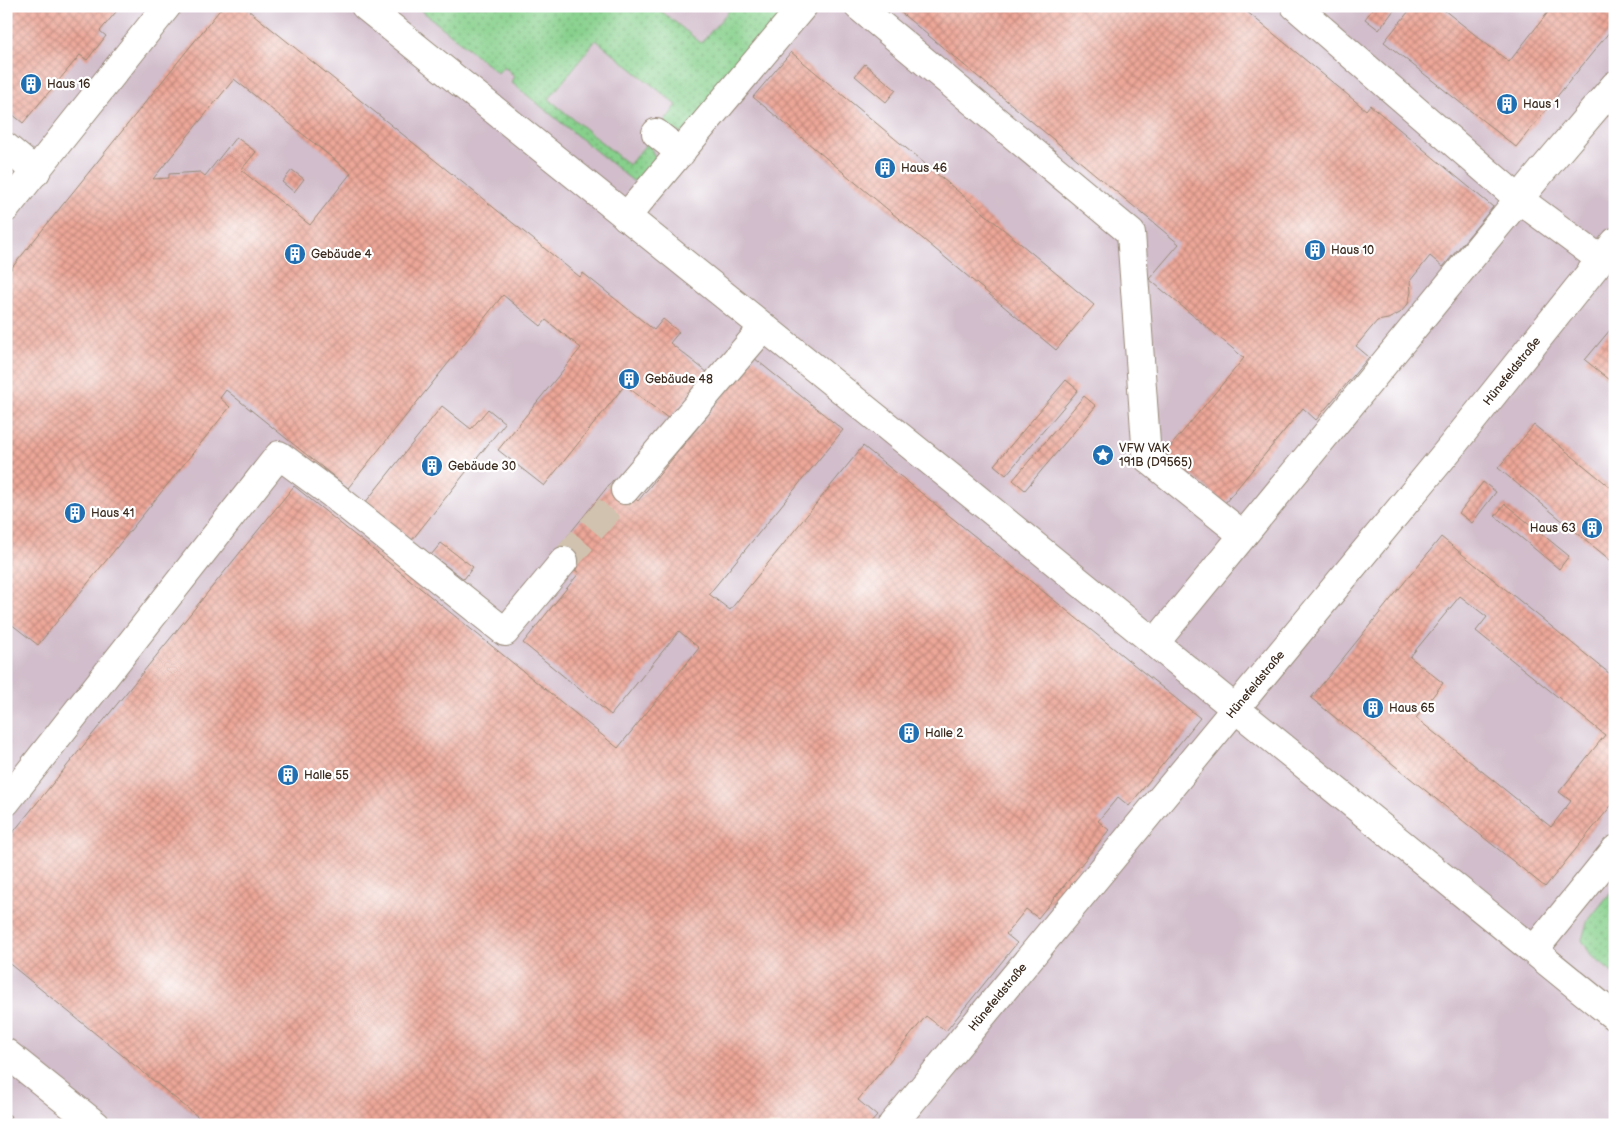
<svg xmlns="http://www.w3.org/2000/svg" width="1621" height="1131" font-family="'Balsamiq Sans',sans-serif">
  <style>
    .industrial { fill: #d1bdcb }
    .grass { fill: url(#grass-dots); stroke: #617d55 }
    .building { fill: url(#building-cross-hatch); fill-rule: evenodd }
    .lines { fill: none; stroke-linecap: round; stroke-linejoin: round }
    .minor-tunnel { stroke: #d0c2ae; stroke-width: 28; stroke-dasharray: 28 14; stroke-linecap: butt }
    .minor-casing { stroke: #988978; stroke-width: 30 }
    .minor { stroke: #fff; stroke-width: 28 }
    .labels { text-anchor: middle; dominant-baseline: central; stroke-width: 4.5; stroke-linejoin: round; paint-order: stroke }
    .poi-label { font-size: 12px; fill: #3b2a1e; stroke: #fff; text-anchor: start }
    .street-label { font-size: 12px; fill: #3b2a1e; stroke: #fff }
  </style>
  <defs>
    <pattern id="grass-dots" width="8" height="8" patternUnits="userSpaceOnUse" patternTransform="scale(1.25)"><rect width="8" height="8" fill="#87d08c"/><path d="M2 2h.1M6 6h.1" fill="none" stroke="#70a972" stroke-width="1.8" stroke-linecap="round"/></pattern>
    <pattern id="building-cross-hatch" width="8" height="8" patternUnits="userSpaceOnUse" patternTransform="scale(1.25)"><rect width="8" height="8" fill="#eda799"/><path d="M0 0l8 8M0 8l8-8" fill="none" stroke="#c1887c"/></pattern>
  </defs>
  <rect width="100%" height="100%" fill="#fff"/>
  <filter id="ink" filterUnits="userSpaceOnUse"><feTurbulence type="fractalNoise" baseFrequency=".02" numOctaves="2"/><feDisplacementMap in="SourceGraphic" scale="10" xChannelSelector="R" yChannelSelector="G"/><feConvolveMatrix kernelMatrix="1 2 1 2 8 2 1 2 1" color-interpolation-filters="sRGB"/></filter>
  <filter id="wash" filterUnits="userSpaceOnUse"><feTurbulence type="fractalNoise" baseFrequency=".0096" numOctaves="4" result="noise"/><feDisplacementMap in="SourceGraphic" scale="20" xChannelSelector="R" yChannelSelector="G"/><feGaussianBlur stdDeviation="1.12" result="paint"/><feColorMatrix in="noise" values="0 0 0 0 0 0 0 0 0 0 0 0 0 0 0 0 0 1.4 0 .05"/><feComposite in="paint" operator="in"/></filter>
  <g filter="url(#wash)">
    <rect width="100%" height="100%" fill="#f5e8d2"/>
    <rect class="industrial" x="6" y="6" width="1609" height="1119"/>
    <g class="grass">
      <path d="M416,6H655L701,43L733,6H790L683,133L660,128L677,105L596,40L549,99L629,165L648,142L658,164L641,179L633,181L511,82L514,76L504,66L498,73Z"/>
      <path d="M1615,887V975L1591,955L1582,940L1587,922Z"/>
    </g>
    <g id="blocks">
      <g class="building">
        <path d="M6,6H121L100,31L106,36L87,60L80,55L23,123L6,109Z"/>
        <path d="M223,6H243L580,277L583,273L654,330L663,319L679,332L670,343L707,372L669,419L625,385L544,486L498,450L581,348L546,320L541,326L503,295L348,488L226,390L220,398L230,407L38,645L6,620V275ZM234,79L351,173L310,225L241,170L256,152L236,137L205,176L200,172L169,174V178L153,179Z"/>
        <path d="M893,6H1240L1366,110L1370,105L1493,207L1443,267L1430,256L1410,281L1411,292L1408,304L1400,313L1388,319L1377,321L1356,346L1369,357L1316,420L1303,408L1225,503L1165,453L1244,358L1149,279L1179,244Z"/>
        <path d="M1375,6H1397L1379,30L1365,19Z"/>
        <path d="M1413,6H1439L1509,62L1553,6H1615V25L1516,147L1384,42Z"/>
        <path d="M791,52L1094,305L1056,350L753,97Z"/>
        <path d="M865,64L896,90L886,102L855,76Z"/>
        <path d="M292,170L304,179L294,192L282,182Z"/>
        <path d="M1615,324V384L1585,360Z"/>
        <path d="M754,358L843,430L709,594L730,610L863,446L1200,718L1129,806L1118,797L1098,821L1109,830L1038,918L1026,909L1006,934L1017,943L946,1031L926,1016L858,1100L877,1116L869,1125H208L6,961V841L294,486L618,748L699,648L679,631L611,715L523,643L579,573L554,553L613,480L638,501Z"/>
        <path d="M1066,380L1078,390L1006,475L994,465Z"/>
        <path d="M1084,396L1096,406L1025,490L1013,480Z"/>
        <path d="M442,406L471,429L488,409L505,423L412,540L365,503Z"/>
        <path d="M1534,425L1615,491V564L1498,468Z"/>
        <path d="M1483,482L1496,492L1472,523L1459,513Z"/>
        <path d="M1505,504L1569,556L1559,569L1495,516Z"/>
        <path d="M1441,537L1615,678V801L1545,887L1311,698ZM1460,596L1487,617L1476,631L1605,735L1559,792L1571,801L1551,827L1416,718L1443,683L1410,657Z"/>
        <path d="M441,543L473,567L464,579L431,555Z"/>
        <path d="M6,1113L11,1116L6,1123Z"/>
      </g>
    </g>
  </g>
  <g filter="url(#ink)">
    <use href="#blocks" fill-opacity="0" stroke="#988978" stroke-width="1"/>
    <g class="lines">
      <path class="minor-tunnel" d="M564,561L625,490"/>
      <g class="minor-casing">
        <g id="minor">
          <path d="M365,6L970,493L1615,1017"/>
          <path d="M858,6L1131,233L1147,458L1243,535"/>
          <path d="M1295,6L1520,200L1600,259"/>
          <path d="M656,133L681,153"/>
          <path d="M6,147L36,172"/>
          <path d="M6,208L167,6"/>
          <path d="M626,217L803,6"/>
          <path d="M625,490L763,328"/>
          <path d="M1155,643L1542,171L1615,85"/>
          <path d="M6,802L279,455L332,494L505,632L564,561"/>
          <path d="M1534,950L1615,850"/>
          <path d="M6,1053L96,1125"/>
          <path id="s1" d="M892,1125L1451,447L1615,242"/>
        </g>
      </g>
      <use href="#minor" class="minor"/>
    </g>
  </g>
  <defs>
    <g id="building-disc" transform="scale(1.125)"><circle r="9.5" fill="#1f6fb2" stroke="#fff"/><path d="M-4-6H4V6H1V3H-1V6H-4ZM-2.5-4.3h1.7v1.8h-1.7ZM.8-4.3h1.7v1.8H.8ZM-2.5-1h1.7V.8h-1.7ZM.8-1h1.7V.8H.8Z" fill="#fff"/></g>
    <g id="sight-disc" transform="scale(1.125)"><circle r="9.5" fill="#1f6fb2" stroke="#fff"/><path d="M0-6L1.8-2.2L6-1.7L2.9 1.2L3.7 5.4L0 3.3L-3.7 5.4L-2.9 1.2L-6-1.7L-1.8-2.2Z" fill="#fff"/></g>
  </defs>
  <g fill-rule="evenodd">
    <use href="#building-disc" x="31" y="84"/>
    <use href="#building-disc" x="1507" y="104"/>
    <use href="#building-disc" x="885" y="168"/>
    <use href="#building-disc" x="1315" y="250"/>
    <use href="#building-disc" x="295" y="254"/>
    <use href="#building-disc" x="629" y="379"/>
    <use href="#sight-disc" x="1103" y="455"/>
    <use href="#building-disc" x="432" y="466"/>
    <use href="#building-disc" x="75" y="513"/>
    <use href="#building-disc" x="1592" y="528"/>
    <use href="#building-disc" x="1373" y="708"/>
    <use href="#building-disc" x="909" y="733"/>
    <use href="#building-disc" x="288" y="775"/>
  </g>
  <g class="labels">
    <g class="poi-label">
      <text x="47" y="84">Haus 16</text>
      <text x="1523" y="104">Haus 1</text>
      <text x="901" y="168">Haus 46</text>
      <text x="1331" y="250">Haus 10</text>
      <text x="311" y="254">Gebäude 4</text>
      <text x="645" y="379">Gebäude 48</text>
      <text x="1119" y="448">VFW VAK<tspan x="1119" dy="14">191B (D9565)</tspan></text>
      <text x="448" y="466">Gebäude 30</text>
      <text x="91" y="513">Haus 41</text>
      <text x="1576" y="528" text-anchor="end">Haus 63</text>
      <text x="1389" y="708">Haus 65</text>
      <text x="925" y="733">Halle 2</text>
      <text x="304" y="775">Halle 55</text>
    </g>
    <g class="street-label">
      <text stroke="none"><textPath href="#s1" startOffset="976">Hünefeldstraße</textPath></text>
      <text stroke="none"><textPath href="#s1" startOffset="571">Hünefeldstraße</textPath></text>
      <text stroke="none"><textPath href="#s1" startOffset="166">Hünefeldstraße</textPath></text>
    </g>
  </g>
  <rect width="1621" height="1131" fill="none" stroke="#fff" stroke-width="25"/>
</svg>
